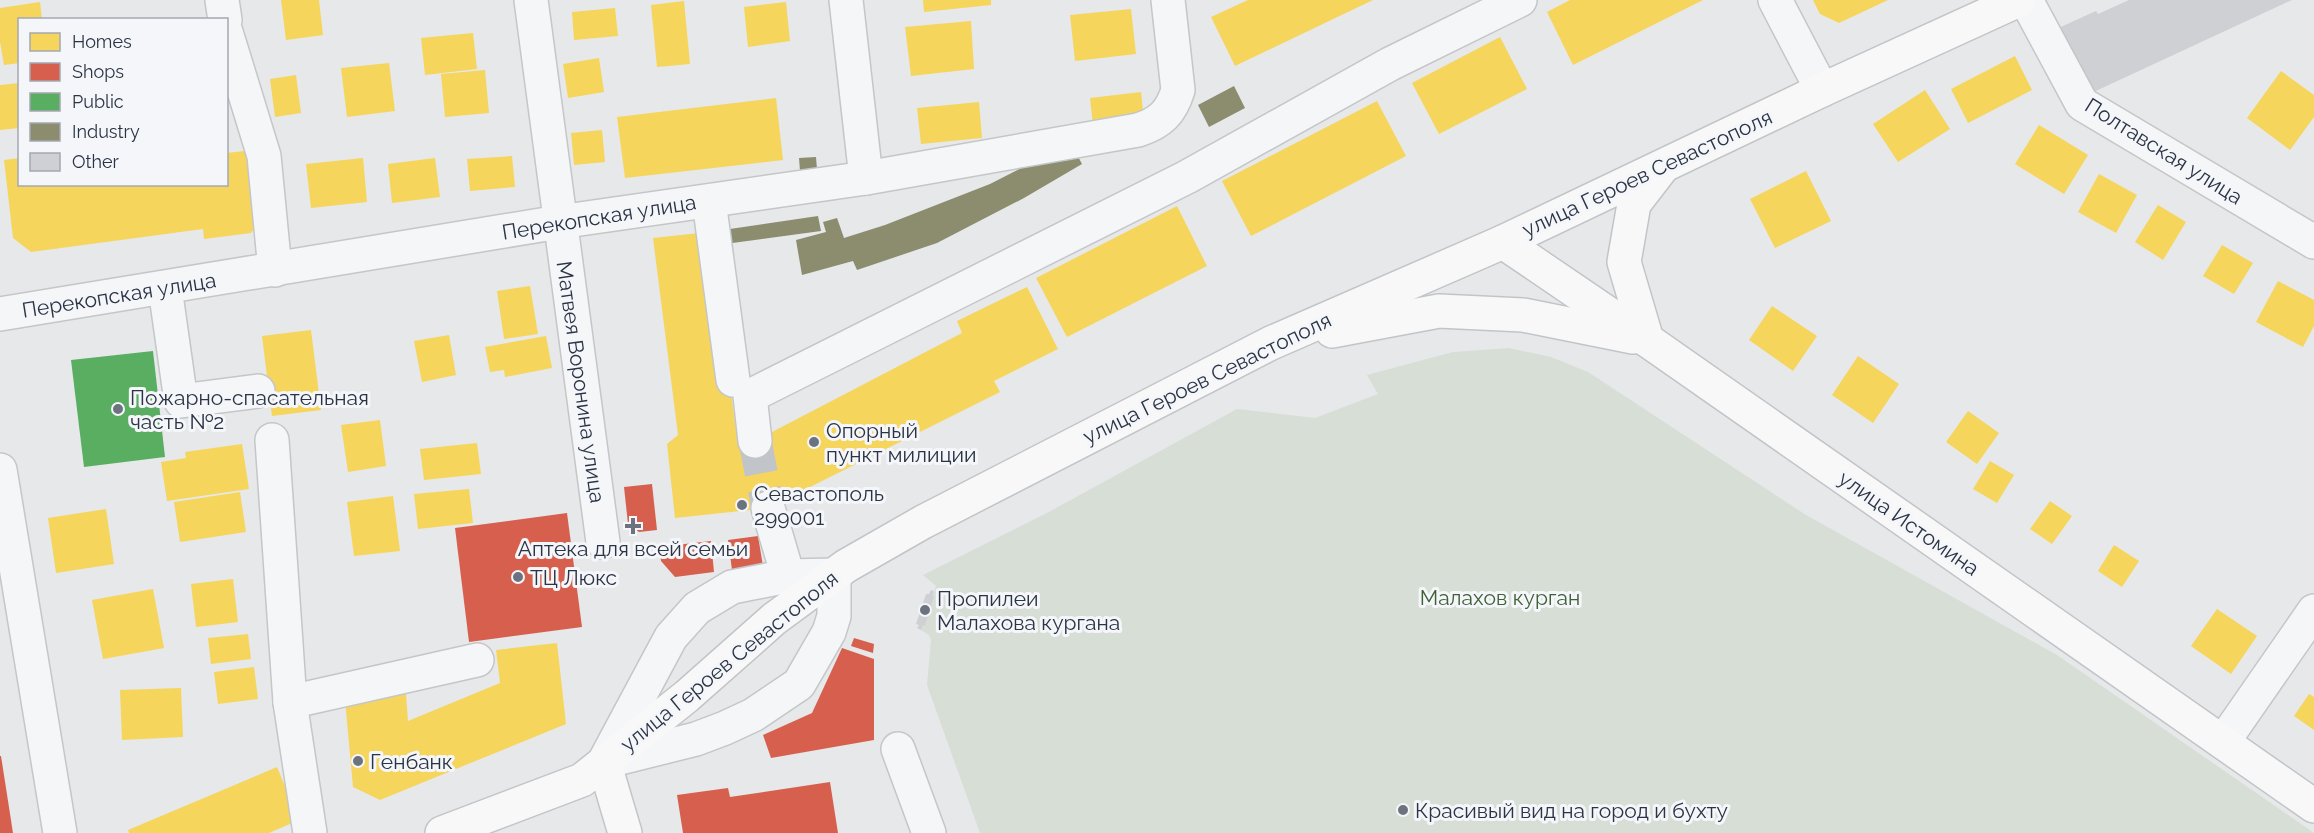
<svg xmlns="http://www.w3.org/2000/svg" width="2314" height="833" font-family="Raleway,sans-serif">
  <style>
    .green { fill: #d6ded6 }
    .homes { fill: #f6d55c }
    .shops { fill: #d6604d }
    .public { fill: #5aae61 }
    .industry { fill: #8c8c6e }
    .building { fill: #ced0d3 }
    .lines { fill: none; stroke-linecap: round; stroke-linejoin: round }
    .minor-tunnel { stroke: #c1c4c9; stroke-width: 33; stroke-dasharray: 33 16; stroke-linecap: butt }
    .minor-casing { stroke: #c4c6c8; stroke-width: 36 }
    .major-casing { stroke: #c2c5c8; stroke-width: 36 }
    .minor { stroke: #f5f6f7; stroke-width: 33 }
    .major { stroke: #f8f8f8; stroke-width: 33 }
    .poi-dot { fill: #6c737f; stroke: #f4f6f9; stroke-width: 2 }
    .labels { text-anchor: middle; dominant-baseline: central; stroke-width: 6; stroke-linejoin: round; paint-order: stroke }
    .street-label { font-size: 21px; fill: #2b3445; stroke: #f4f6f9 }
    .poi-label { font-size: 21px; fill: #2b3445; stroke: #f4f6f9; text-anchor: start }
    .park-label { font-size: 21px; fill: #3f6138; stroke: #f4f6f9 }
  </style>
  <rect width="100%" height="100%" fill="#e6e8ea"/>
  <path class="green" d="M1509,348L1551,357L1588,372L1806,515L2057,655L2314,833H980L927,685L931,640L929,635L921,630L923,625L925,626L936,586L923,575L1047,513L1237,409L1315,418L1378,394L1367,375L1453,352Z"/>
  <g class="homes">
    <path d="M281,0H319L323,35L286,40Z"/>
    <path d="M923,0H991V5L924,12Z"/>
    <path d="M1248,0H1373L1235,66L1211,17Z"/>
    <path d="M1570,0H1703L1573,65L1547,12Z"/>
    <path d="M1813,0H1888L1839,23L1820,14Z"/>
    <path d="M684,1L690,64L657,67L651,5Z"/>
    <path d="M40,2L42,20H20V63L4,65L0,42V8Z"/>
    <path d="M786,2L790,41L748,47L744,7Z"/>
    <path d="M615,8L618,36L574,40L572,12Z"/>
    <path d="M1131,9L1136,54L1075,61L1070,15Z"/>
    <path d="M971,21L974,69L911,76L905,27Z"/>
    <path d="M473,33L477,69L425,75L421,38Z"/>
    <path d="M1500,37L1527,89L1439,134L1412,83Z"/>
    <path d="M2015,56L2032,90L1968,123L1951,89Z"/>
    <path d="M599,58L604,92L568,98L563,64Z"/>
    <path d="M389,63L395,111L347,117L341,68Z"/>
    <path d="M485,70L489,113L445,117L441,74Z"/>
    <path d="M2281,71L2314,95V117L2290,150L2247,118Z"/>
    <path d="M296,75L301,113L275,117L270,79Z"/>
    <path d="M20,83V128L0,130V85Z"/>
    <path d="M1925,90L1950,129L1898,162L1873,124Z"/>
    <path d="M1141,92L1144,121L1093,126L1090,98Z"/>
    <path d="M776,98L783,160L625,178L617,117Z"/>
    <path d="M1377,101L1406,156L1251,236L1222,181Z"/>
    <path d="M979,102L982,138L921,144L917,108Z"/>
    <path d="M2039,125L2088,155L2064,194L2015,164Z"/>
    <path d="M602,130L605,162L574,165L571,133Z"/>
    <path d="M254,150L262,220L251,233L204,239L203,229L31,252L13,238L4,160L20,158V184H226V153Z"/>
    <path d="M512,156L515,187L470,191L467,159Z"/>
    <path d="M363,158L367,202L311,208L306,164Z"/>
    <path d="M435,158L440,197L392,203L388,164Z"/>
    <path d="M1806,171L1831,221L1775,248L1750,199Z"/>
    <path d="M2099,174L2137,195L2116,233L2078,212Z"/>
    <path d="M2158,205L2186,222L2163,260L2135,242Z"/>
    <path d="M1177,206L1207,266L1067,337L1036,278Z"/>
    <path d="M709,232L736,430L749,441H755L962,333L957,321L1027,287L1058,349L994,381L1000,392L768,508L675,518L667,444L678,435L653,238Z"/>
    <path d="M2222,245L2253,263L2234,294L2203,276Z"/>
    <path d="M2278,281L2314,300V326L2303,347L2256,322Z"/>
    <path d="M530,286L538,334L504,339L497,291Z"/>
    <path d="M1772,306L1817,336L1793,371L1749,340Z"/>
    <path d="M311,330L321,410L272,416L262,336Z"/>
    <path d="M449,335L456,375L422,382L414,341Z"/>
    <path d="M546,336L552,368L505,377L504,370L490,372L485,347Z"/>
    <path d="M1858,356L1899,384L1873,423L1832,395Z"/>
    <path d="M1968,411L1999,433L1977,464L1946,442Z"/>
    <path d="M380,420L386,466L348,472L341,425Z"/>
    <path d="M477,443L481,474L424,480L420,449Z"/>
    <path d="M242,444L249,489L167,501L161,462L186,458L185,452Z"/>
    <path d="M1990,461L2014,475L1997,503L1973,489Z"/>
    <path d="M469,489L473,523L418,529L414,494Z"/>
    <path d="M240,492L246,532L180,542L174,502Z"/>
    <path d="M393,496L400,551L354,556L347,502Z"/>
    <path d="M2050,501L2072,516L2052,544L2030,529Z"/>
    <path d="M106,509L114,564L56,573L48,518Z"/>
    <path d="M2114,545L2139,561L2122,587L2098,571Z"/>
    <path d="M233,579L238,622L196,627L191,584Z"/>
    <path d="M153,589L164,648L103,659L92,600Z"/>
    <path d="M2217,609L2257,636L2231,674L2191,646Z"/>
    <path d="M248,634L251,659L211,664L208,638Z"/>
    <path d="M557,643L566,724L380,800L353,787L345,700L406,694L408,721L500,683L496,650Z"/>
    <path d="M254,667L258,699L218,704L214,672Z"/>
    <path d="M181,688L183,737L122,740L120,690Z"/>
    <path d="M2309,694L2314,697V730L2294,716Z"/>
    <path d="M277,767L299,820L269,833H129L128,830Z"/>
  </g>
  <g class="shops">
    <path d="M652,484L657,530L639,532L628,524L624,487Z"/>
    <path d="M567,513L582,627L469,642L455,528Z"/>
    <path d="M758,536L763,566L732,570L728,540Z"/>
    <path d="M711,541L714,572L675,577L661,561L659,547Z"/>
    <path d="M854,638L874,644L873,653L851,646Z"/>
    <path d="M842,648L874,659V740L771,758L763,735L812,713Z"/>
    <path d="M0,756H1L13,833H0Z"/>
    <path d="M830,782L838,833H683L677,795L728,788L730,797Z"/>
  </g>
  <path class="public" d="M153,351L165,457L84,467L71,360Z"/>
  <g class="industry">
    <path d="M1234,86L1245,108L1209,127L1198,105Z"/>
    <path d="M1074,149L1082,164L1024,198L937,243L857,270L853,261L802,275L796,240L826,232L823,222L837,218L844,238L885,225L990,184L1041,158Z"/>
    <path d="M816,157L818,182L801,184L799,158Z"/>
    <path d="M818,216L821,231L725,244L723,230Z"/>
  </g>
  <g class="building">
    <path d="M2129,0H2292L2085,96L2054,30L2096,11L2098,14Z"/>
    <path d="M931,590L934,591L933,596H934L925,626L923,625L921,630L917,628L919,625L916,624L926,594H929Z"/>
  </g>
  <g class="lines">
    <path class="minor-tunnel" d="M755,441L768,508"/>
    <g class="minor-casing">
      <g id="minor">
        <path d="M222,0L225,20"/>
        <path d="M531,0L603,542"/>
        <path d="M846,0L866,178"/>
        <path d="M1775,0L1822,90"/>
        <path d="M2026,0L2082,104L2314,242"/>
        <path d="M226,32L264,156L275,270"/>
        <path d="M709,201L733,380"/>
        <path d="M165,288L181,401L258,391"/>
        <path d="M0,314L559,222L866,178L1138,130C1160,123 1171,113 1178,90L1168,0"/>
        <path d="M272,440L290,702"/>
        <path d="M755,441L750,396L1187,177L1390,64L1520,0"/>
        <path d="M0,470L60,833"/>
        <path d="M768,508L788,576"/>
        <path d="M834,575V616L829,632L799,684L753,715L725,728L696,739L604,762L671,637L697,608L732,587L788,576Z"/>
        <path d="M2223,742L2314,611"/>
        <path d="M898,749L929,833"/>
        <path d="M310,833L290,702L477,660"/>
      </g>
    </g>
    <g class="major-casing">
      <g id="major">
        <path d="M1503,242L1647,340L2314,806"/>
        <path d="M1332,331L1439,311L1523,315L1633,337"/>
        <path d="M1647,340L1624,262L1634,204L1661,169"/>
        <path d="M604,762L625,833"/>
        <path d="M442,833L582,780L687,696L774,619L846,566L923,522L1271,343L1503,242L1822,90L2019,0"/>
      </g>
    </g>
    <use href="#minor" class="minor"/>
    <use href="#major" class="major"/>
  </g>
  <g class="poi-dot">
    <circle cx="118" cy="409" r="6"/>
    <circle cx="814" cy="442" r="6"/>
    <circle cx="742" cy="505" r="6"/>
    <path d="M630 517h6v6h6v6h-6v6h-6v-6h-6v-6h6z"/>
    <circle cx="518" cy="577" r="6"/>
    <circle cx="925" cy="610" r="6"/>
    <circle cx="358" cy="761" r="6"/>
    <circle cx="1403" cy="810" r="6"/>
  </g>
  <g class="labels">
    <g class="street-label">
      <text transform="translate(2164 151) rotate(32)">Полтавская улица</text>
      <text transform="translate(1647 173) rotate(-25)">улица Героев Севастополя</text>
      <text transform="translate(599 217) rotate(-9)">Перекопская улица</text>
      <text transform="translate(119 295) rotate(-9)">Перекопская улица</text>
      <text transform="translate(1207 378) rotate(-26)">улица Героев Севастополя</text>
      <text transform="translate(581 382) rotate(82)">Матвея Воронина улица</text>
      <text transform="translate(1909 523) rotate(35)">улица Истомина</text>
      <text transform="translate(729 661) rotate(-39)">улица Героев Севастополя</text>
    </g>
    <g class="poi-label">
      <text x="130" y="397">Пожарно-спасательная<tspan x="130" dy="24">часть №2</tspan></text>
      <text x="826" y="430">Опорный<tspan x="826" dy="24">пункт милиции</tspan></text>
      <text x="754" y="493">Севастополь<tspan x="754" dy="24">299001</tspan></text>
      <text x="633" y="548" text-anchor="middle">Аптека для всей семьи</text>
      <text x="530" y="577">ТЦ Люкс</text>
      <text x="937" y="598">Пропилеи<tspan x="937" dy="24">Малахова кургана</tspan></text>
      <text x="370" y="761">Генбанк</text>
      <text x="1415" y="810">Красивый вид на город и бухту</text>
    </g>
    <g class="park-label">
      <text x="1500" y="597">Малахов курган</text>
    </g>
  </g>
  <rect x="18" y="18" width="210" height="168" fill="#f4f6f9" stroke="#a4a8b1" stroke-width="1.5"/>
  <rect x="30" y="33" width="30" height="18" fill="#f6d55c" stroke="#a4a8b1" stroke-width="1.5"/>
  <text x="72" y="48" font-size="18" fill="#2b3445">Homes</text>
  <rect x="30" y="63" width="30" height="18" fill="#d6604d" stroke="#a4a8b1" stroke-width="1.5"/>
  <text x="72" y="78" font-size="18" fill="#2b3445">Shops</text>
  <rect x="30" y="93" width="30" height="18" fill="#5aae61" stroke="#a4a8b1" stroke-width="1.5"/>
  <text x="72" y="108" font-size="18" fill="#2b3445">Public</text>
  <rect x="30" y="123" width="30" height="18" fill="#8c8c6e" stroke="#a4a8b1" stroke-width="1.5"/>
  <text x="72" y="138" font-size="18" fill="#2b3445">Industry</text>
  <rect x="30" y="153" width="30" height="18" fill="#ced0d3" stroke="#a4a8b1" stroke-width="1.5"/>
  <text x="72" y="168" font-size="18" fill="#2b3445">Other</text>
</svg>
